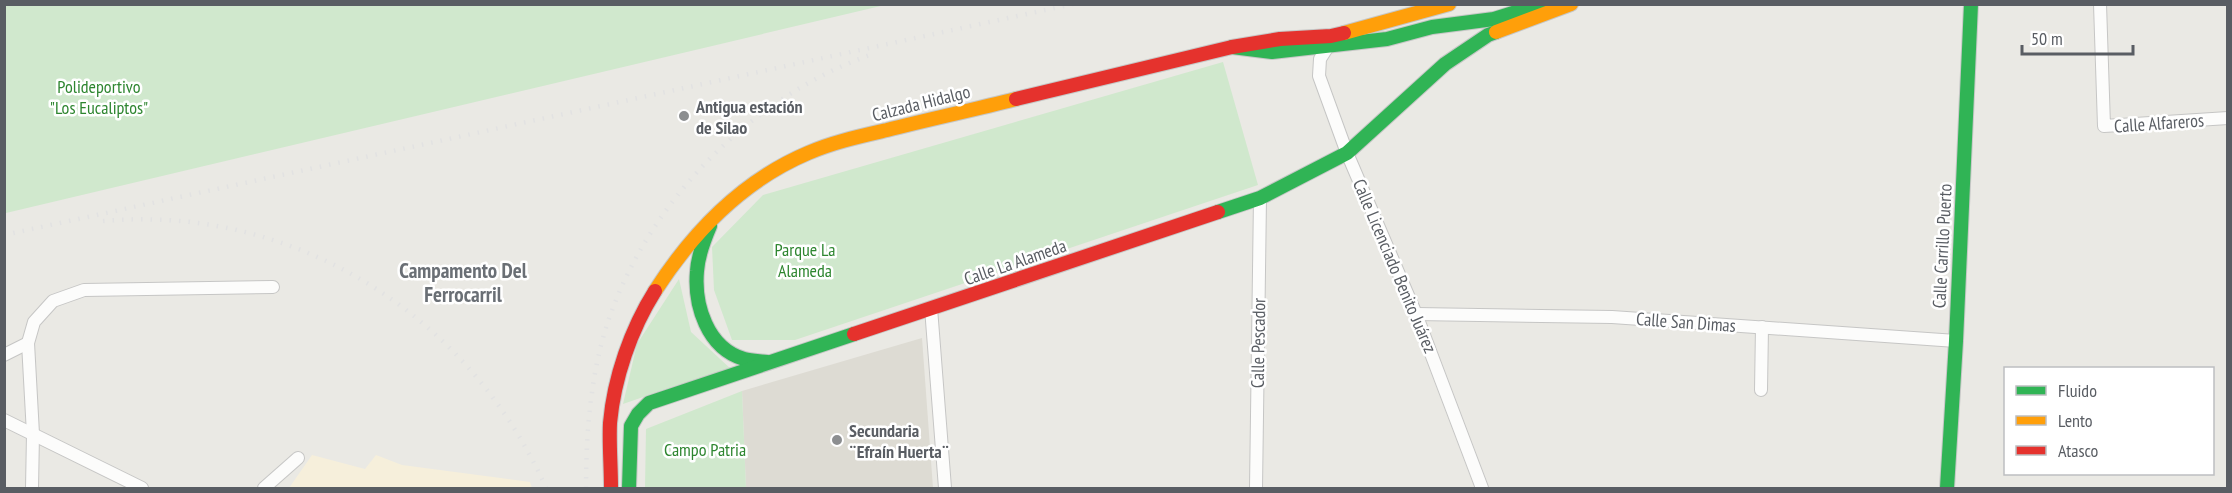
<svg xmlns="http://www.w3.org/2000/svg" width="2232" height="493" font-family="'PT Sans Narrow',sans-serif">
  <style>
    .commercial { fill: #f6efdb }
    .education { fill: #dddbd3 }
    .green { fill: #d0e8cd }
    .lines { fill: none; stroke-linecap: round; stroke-linejoin: round }
    .street-casing { stroke: #c6c6c5; stroke-width: 14 }
    .fast-casing { stroke: #c6c7c6; stroke-width: 16 }
    .slow-casing { stroke: #c6c7c6; stroke-width: 16 }
    .jam-casing { stroke: #c6c7c6; stroke-width: 16 }
    .street { stroke: #fcfcfb; stroke-width: 12 }
    .fast { stroke: #30b455; stroke-width: 14 }
    .slow { stroke: #ff9f0a; stroke-width: 14 }
    .jam { stroke: #e5322d; stroke-width: 14 }
    .rail { stroke: #e2e2e2; stroke-width: 4.5; stroke-dasharray: 1.5 8; stroke-linecap: butt }
    .poi-dot { fill: #8c8e90; stroke: #fff; stroke-width: 2 }
    .labels { text-anchor: middle; dominant-baseline: central; stroke-width: 5; stroke-linejoin: round; paint-order: stroke }
    .park-label { font-size: 18px; fill: #2e8630; stroke: #fff }
    .street-label { font-size: 18px; fill: #595d63; stroke: #fff }
    .poi-label { font-size: 18px; font-weight: bold; fill: #595d63; stroke: #fff; text-anchor: start }
    .quarter-label { font-size: 21px; font-weight: bold; fill: #6a6f75; stroke: #fff }
  </style>
  <rect width="100%" height="100%" fill="#eae9e4"/>
  <path class="commercial" d="M312,455L365,469L376,455L402,465L530,482L532,488H289Z"/>
  <path class="education" d="M922,338L933,488H746L742,391Z"/>
  <g class="green">
    <path d="M4,5L5,4L885,5L6,213L4,204Z"/>
    <path d="M1223,62L1258,185L795,340H732L714,290L712,247L763,195Z"/>
    <path d="M679,279L691,332L733,371L675,386L623,404L637,344Z"/>
    <path d="M742,391L746,488H645L646,429Z"/>
  </g>
  <g class="lines">
    <g class="street-casing">
      <g id="street">
        <path d="M2100,4L2104,126L2228,118"/>
        <path d="M1329,45L1320,59L1319,76L1347,153L1416,314L1482,488"/>
        <path d="M931,308L945,488"/>
        <path d="M1416,314L1612,317L1956,341"/>
        <path d="M4,355L28,343"/>
        <path d="M1761,390L1762,327"/>
        <path d="M4,420L142,488"/>
        <path d="M32,488L33,434L28,343L34,322L53,301L84,290L273,287"/>
        <path d="M264,488L298,458"/>
        <path d="M1256,488L1260,198"/>
      </g>
    </g>
    <g class="fast-casing">
      <g id="fast">
        <path d="M1232,47L1272,52L1387,39L1432,27L1494,19L1541,4"/>
        <path d="M1218,212L1260,198L1347,153L1445,64L1488,35L1496,32"/>
        <path d="M710,226C704,240 698,255 697,271C694,305 707,348 744,359C751,361 759,361 767,362"/>
        <path d="M629,488L631,426L638,414L649,403L854,334"/>
        <path d="M1947,488L1956,341L1971,4"/>
      </g>
    </g>
    <g class="slow-casing">
      <g id="slow">
        <path d="M1496,32L1571,4"/>
        <path d="M1344,33L1449,4"/>
        <path d="M655,291C693,232 742,181 808,153C833,142 861,136 887,130C930,119 973,110 1016,99"/>
      </g>
    </g>
    <g class="jam-casing">
      <g id="jam">
        <path d="M1016,99L1232,47L1280,39L1331,36L1344,33"/>
        <path d="M854,334L1218,212"/>
        <path d="M611,488C611,466 609,444 610,423C614,378 631,329 655,291"/>
      </g>
    </g>
    <use href="#street" class="street"/>
    <use href="#fast" class="fast"/>
    <use href="#slow" class="slow"/>
    <use href="#jam" class="jam"/>
    <g class="rail">
      <path d="M103,221C294,204 469,315 546,488"/>
      <path d="M4,235L1073,4"/>
      <path d="M586,488C586,435 590,382 605,331C643,207 748,98 870,55"/>
    </g>
  </g>
  <g class="poi-dot">
    <circle cx="684" cy="116" r="6"/>
    <circle cx="837" cy="440" r="6"/>
  </g>
  <g class="labels">
    <g class="park-label">
      <text x="99" y="86">Polideportivo<tspan x="99" dy="21">"Los Eucaliptos"</tspan></text>
      <text x="805" y="249">Parque La<tspan x="805" dy="21">Alameda</tspan></text>
      <text x="705" y="449">Campo Patria</text>
    </g>
    <g class="street-label">
      <text transform="translate(921 103) rotate(-14)">Calzada Hidalgo</text>
      <text transform="translate(2159 123) rotate(-4)">Calle Alfareros</text>
      <text transform="translate(1942 246) rotate(-87)">Calle Carrillo Puerto</text>
      <text transform="translate(1015 262) rotate(-19)">Calle La Alameda</text>
      <text transform="translate(1395 266) rotate(67)">Calle Licenciado Benito Juárez</text>
      <text transform="translate(1686 322) rotate(4)">Calle San Dimas</text>
      <text transform="translate(1258 343) rotate(-89)">Calle Pescador</text>
    </g>
    <g class="poi-label">
      <text x="696" y="106">Antigua estación<tspan x="696" dy="21">de Silao</tspan></text>
      <text x="849" y="430">Secundaria<tspan x="849" dy="21">¨Efraín Huerta¨</tspan></text>
    </g>
    <g class="quarter-label">
      <text x="463" y="270">Campamento Del<tspan x="463" dy="24">Ferrocarril</tspan></text>
    </g>
  </g>
  <rect width="2232" height="493" fill="none" stroke="#595d63" stroke-width="12"/>
  <rect x="2004" y="367" width="210" height="108" fill="#ffffff" stroke="#bdbec1" stroke-width="1.5"/>
  <rect x="2016" y="386" width="30" height="9" fill="#30b455" stroke="#bdbec1" stroke-width="1.5"/>
  <text x="2058" y="397" font-size="18" fill="#595d63">Fluido</text>
  <rect x="2016" y="416" width="30" height="9" fill="#ff9f0a" stroke="#bdbec1" stroke-width="1.5"/>
  <text x="2058" y="427" font-size="18" fill="#595d63">Lento</text>
  <rect x="2016" y="446" width="30" height="9" fill="#e5322d" stroke="#bdbec1" stroke-width="1.5"/>
  <text x="2058" y="457" font-size="18" fill="#595d63">Atasco</text>
  <path d="M2022 45v9h111v-9" fill="none" stroke="#595d63" stroke-width="3"/>
  <text x="2031" y="45" font-size="18" fill="#595d63" stroke="#ffffff" stroke-width="4.5" paint-order="stroke">50 m</text>
</svg>
